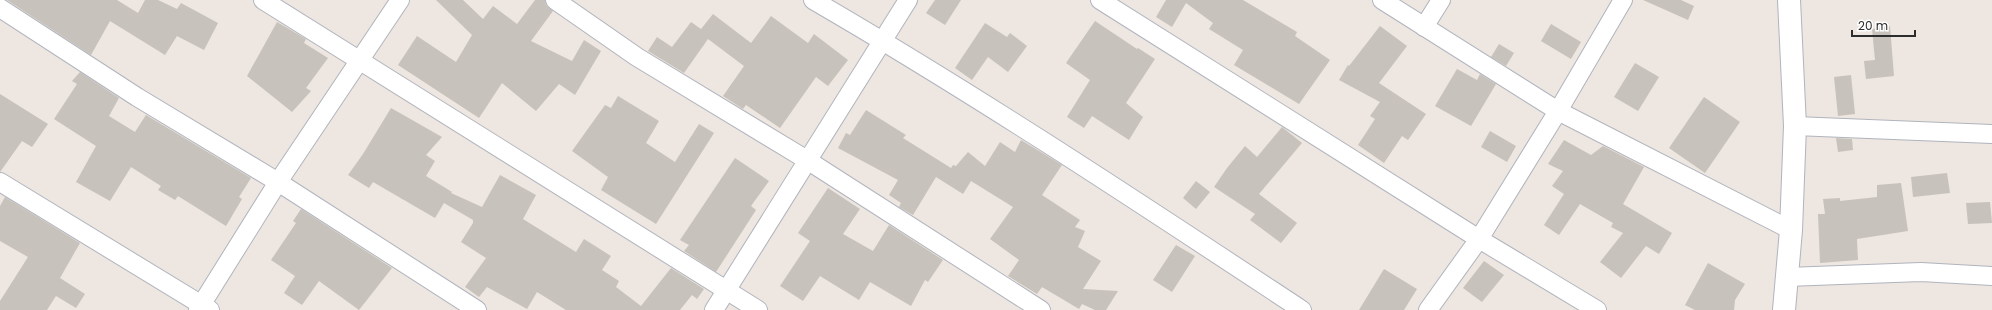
<svg xmlns="http://www.w3.org/2000/svg" width="1992" height="310" font-family="Poppins,sans-serif">
  <style>
    .building { fill: #c7c2bb }
    .lines { fill: none; stroke-linecap: round; stroke-linejoin: round }
    .minor-casing { stroke: #b0b4bd; stroke-width: 20 }
    .tertiary-casing { stroke: #b0b4bd; stroke-width: 24 }
    .minor { stroke: #fff; stroke-width: 18 }
    .tertiary { stroke: #fff; stroke-width: 22 }
  </style>
  <rect width="100%" height="100%" fill="#eee6e0"/>
  <g class="building">
    <path d="M7,0H117L138,13L145,0H158L177,9L181,3L218,23L204,50L177,36L165,55L110,21L91,55Z"/>
    <path d="M436,0H463L483,19L493,6L517,24L535,0H545L546,5L553,11L531,41L572,61L584,40L601,51L575,95L559,84L536,111L502,83L479,118L398,65L417,36L456,62L472,35Z"/>
    <path d="M935,0H961L945,25L926,13Z"/>
    <path d="M1166,0H1243L1297,32L1295,36L1330,60L1299,104L1234,65L1243,50L1209,29L1213,23L1186,3L1172,27L1156,17Z"/>
    <path d="M1643,0H1681L1694,6L1688,20Z"/>
    <path d="M713,14L751,43L771,16L808,43L814,34L848,60L828,86L816,77L780,128L746,105L743,109L723,96L744,66L708,39L684,73L648,51L657,37L672,47L691,22L701,29Z"/>
    <path d="M1095,21L1137,49L1138,48L1155,59L1126,103L1143,117L1129,140L1092,116L1084,128L1067,117L1090,80L1066,63Z"/>
    <path d="M277,22L306,39L304,43L328,58L306,88L311,91L292,112L247,76Z"/>
    <path d="M985,23L1007,37L1010,33L1027,46L1008,72L988,57L972,80L955,68Z"/>
    <path d="M1551,24L1581,42L1571,59L1541,41Z"/>
    <path d="M1380,26L1407,46L1379,83L1426,114L1408,140L1402,136L1384,163L1358,145L1375,119L1370,116L1380,102L1339,80L1348,65L1349,66Z"/>
    <path d="M1890,26L1894,76L1866,79L1864,61L1875,60L1872,29Z"/>
    <path d="M1499,44L1514,53L1506,66L1491,57Z"/>
    <path d="M1635,63L1659,77L1638,111L1614,97Z"/>
    <path d="M1457,69L1477,80L1480,74L1496,84L1471,126L1435,106Z"/>
    <path d="M80,72L119,98L109,116L135,132L146,115L251,178L239,197L242,199L226,226L178,196L175,200L158,190L161,186L131,167L110,201L76,182L96,146L54,119L77,84L72,81Z"/>
    <path d="M1851,75L1855,114L1838,116L1834,77Z"/>
    <path d="M0,94L48,124L32,147L22,141L0,172Z"/>
    <path d="M618,96L659,121L646,143L675,162L699,124L714,133L656,224L601,190L608,177L572,151L605,105L611,108Z"/>
    <path d="M1704,97L1740,122L1705,173L1669,148Z"/>
    <path d="M391,108L442,137L426,155L435,161L426,176L452,192L451,193L482,207L500,175L536,195L523,219L576,252L584,239L611,256L602,270L619,281L616,287L641,306L671,268L704,289L697,299L692,295L680,310H566L537,292L527,309L487,287L479,297L465,287L486,258L461,242L473,223V220L444,203L435,218L373,182L369,188L348,175L363,154Z"/>
    <path d="M866,110L906,135L903,138L951,168L953,165L956,166L968,152L985,166L1000,142L1015,152L1021,140L1062,165L1042,195L1080,220L1075,227L1085,231L1078,247L1101,261L1083,289L1118,291L1106,310H1095L1082,304L1079,309L1042,287L1037,294L1008,276L1019,260L990,239L1013,207L971,181L963,194L936,177L913,215L899,207L901,203L889,195L898,180L838,148L846,133L850,135Z"/>
    <path d="M1282,127L1302,143L1259,194L1297,223L1281,243L1250,220L1255,214L1214,187L1227,168L1245,146L1257,157Z"/>
    <path d="M1490,131L1516,146L1507,162L1481,147Z"/>
    <path d="M1836,138L1852,139L1853,150L1838,152Z"/>
    <path d="M1564,140L1591,155L1603,146L1644,167L1623,204L1672,233L1659,254L1646,246L1621,278L1600,262L1623,233L1611,227L1613,223L1580,204L1559,235L1544,225L1564,194L1552,186L1563,171L1548,164Z"/>
    <path d="M735,158L769,181L751,206L756,210L716,272L684,251L689,245L680,240Z"/>
    <path d="M1947,173L1950,193L1913,197L1911,177Z"/>
    <path d="M1196,181L1210,192L1196,209L1183,198Z"/>
    <path d="M1901,183L1908,231L1857,239L1858,260L1820,263L1818,214H1825L1823,199L1840,198V201L1877,197V185Z"/>
    <path d="M828,188L860,209L843,234L873,251L889,225L943,260L928,282L925,280L911,306L870,282L859,300L820,276L803,301L780,286L810,241L798,233Z"/>
    <path d="M5,197L80,243L60,278L85,294L76,308L56,296L47,310H0V301L28,257L0,241V206Z"/>
    <path d="M1990,202L1992,223L1968,224L1966,203Z"/>
    <path d="M301,209L392,268L359,310L319,281L302,305L284,293L295,276L271,260L296,223L293,221Z"/>
    <path d="M1176,245L1195,256L1172,292L1153,280Z"/>
    <path d="M1484,261L1504,275L1482,302L1463,288Z"/>
    <path d="M1708,263L1745,284L1735,300L1734,310H1695L1685,305Z"/>
    <path d="M1384,269L1417,289L1404,310H1359Z"/>
  </g>
  <g class="lines">
    <g class="minor-casing">
      <g id="minor">
        <path d="M263,0L758,310"/>
        <path d="M555,0L637,57L807,160L1041,310"/>
        <path d="M813,0C980,97 1141,204 1302,310"/>
        <path d="M1100,0L1479,239L1597,310"/>
        <path d="M1382,0L1558,111L1791,230"/>
        <path d="M0,8L137,97L278,182L477,310"/>
        <path d="M1424,27L1441,0"/>
        <path d="M1795,126L1992,134"/>
        <path d="M0,182L210,310"/>
        <path d="M1787,277L1921,272L1992,276"/>
        <path d="M198,310L278,182L400,0"/>
        <path d="M714,310L908,0"/>
        <path d="M1428,310L1479,239L1558,111L1623,0"/>
      </g>
    </g>
    <g class="tertiary-casing">
      <path id="tertiary" d="M1784,310L1791,230L1795,126L1789,0"/>
    </g>
    <use href="#minor" class="minor"/>
    <use href="#tertiary" class="tertiary"/>
  </g>
  <path d="M1852 30v6h63v-6" fill="none" stroke="#2d2d2d" stroke-width="2"/>
  <text x="1858" y="30" font-size="12" fill="#2d2d2d" stroke="#ffffff" stroke-width="3" paint-order="stroke">20 m</text>
</svg>
